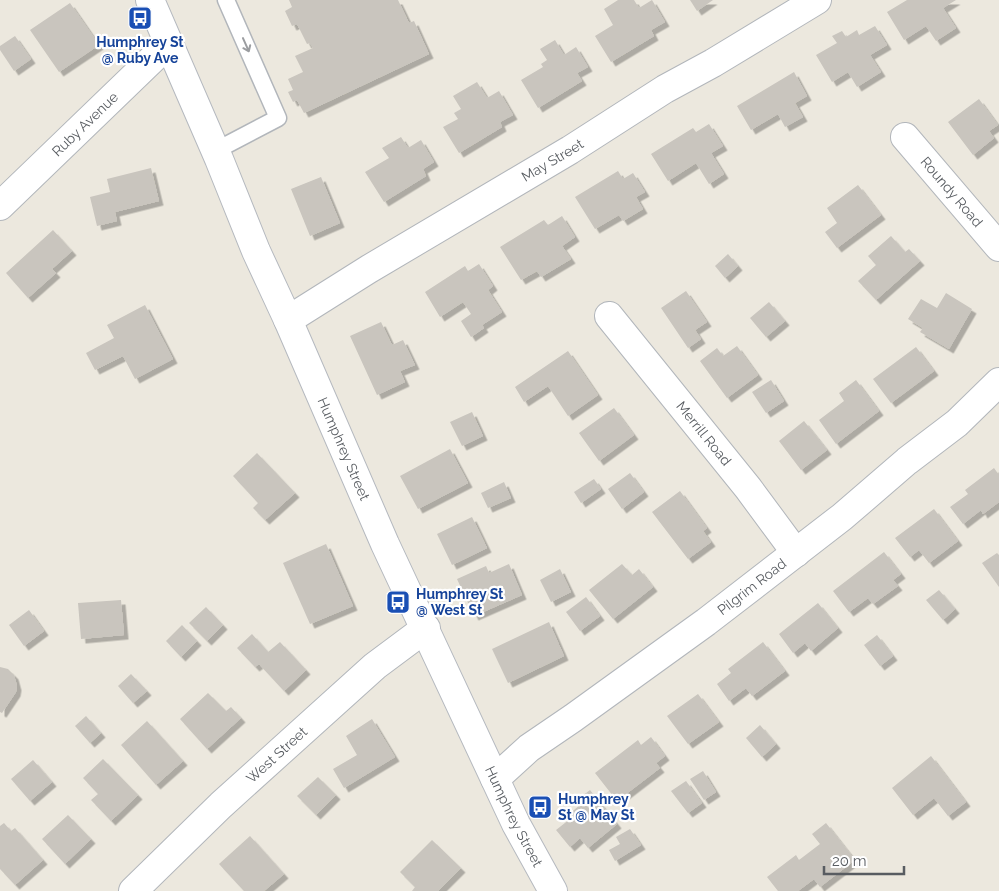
<svg xmlns="http://www.w3.org/2000/svg" width="999" height="891" font-family="Raleway,sans-serif">
  <style>
    .building { fill: #c9c5be; filter: url(#shadow) }
    .lines { fill: none; stroke-linecap: round; stroke-linejoin: round }
    .service-casing { stroke: #b2b6bb; stroke-width: 19 }
    .minor-casing { stroke: #b2b6bb; stroke-width: 30 }
    .secondary-casing { stroke: #b5b9bf; stroke-width: 30 }
    .service { stroke: #fff; stroke-width: 16 }
    .minor { stroke: #fff; stroke-width: 28 }
    .secondary { stroke: #fff; stroke-width: 28 }
    .oneway { stroke: #9b9da0 }
    .labels { text-anchor: middle; dominant-baseline: central; stroke-width: 4.5; stroke-linejoin: round; paint-order: stroke }
    .transit-label { font-size: 14px; font-weight: bold; fill: #164399; stroke: #fff; text-anchor: start }
    .street-label { font-size: 14px; fill: #585c61; stroke: #fff }
  </style>
  <defs>
    <filter id="shadow"><feDropShadow dx="4.5" dy="4.5" stdDeviation="0" flood-color="#0004"/></filter>
  </defs>
  <rect width="100%" height="100%" fill="#ece8de"/>
  <g class="building">
    <path d="M289,0H398L409,23L414,21L429,54L304,113L297,100L293,102L288,92L293,90L288,79L303,72L295,56L313,48L310,43L307,44L297,24L292,26L285,11L292,7Z"/>
    <path d="M618,0H634L639,8L652,0L665,22L651,30L654,36L611,62L595,36L613,25L604,9Z"/>
    <path d="M690,0H713L697,11Z"/>
    <path d="M907,0H956L943,8L956,28L936,41L926,26L904,40L887,12Z"/>
    <path d="M70,3L99,45L59,72L30,30Z"/>
    <path d="M875,26L887,45L870,55L881,72L857,87L848,72L832,82L816,55L837,43L832,36L842,31L846,37L857,30L859,35Z"/>
    <path d="M15,36L31,59L14,71L0,50V46Z"/>
    <path d="M555,40L564,55L576,47L588,67L577,73L582,81L538,108L521,80L543,67L541,64L547,60L540,49Z"/>
    <path d="M794,72L807,96L795,103L803,117L785,127L778,114L751,130L737,106Z"/>
    <path d="M477,82L487,98L499,91L513,115L500,122L502,127L459,153L443,127L458,119L454,113L461,109L453,96Z"/>
    <path d="M979,99L998,125L989,131L994,138L973,155L948,122Z"/>
    <path d="M709,124L723,146L711,153L724,174L709,184L696,163L668,181L651,154L693,128L696,132Z"/>
    <path d="M401,137L408,148L421,140L434,162L423,169L426,176L384,202L365,172L389,158L382,148Z"/>
    <path d="M151,168L159,201L115,212L117,221L97,226L90,197L110,192L107,179Z"/>
    <path d="M618,171L623,179L633,173L645,192L636,197L643,209L623,221L619,215L595,229L575,197Z"/>
    <path d="M321,177L340,223L310,236L291,189Z"/>
    <path d="M858,185L881,215L837,248L825,232L837,223L827,208Z"/>
    <path d="M562,216L575,237L562,246L571,259L541,277L537,271L521,280L500,247L544,220L548,225Z"/>
    <path d="M53,230L72,251L52,269L56,273L28,298L6,273Z"/>
    <path d="M891,236L905,252L909,249L920,261L876,300L858,281L876,265L868,256Z"/>
    <path d="M728,254L738,266L725,278L715,266Z"/>
    <path d="M479,264L493,286L488,290L502,312L482,325L484,328L471,337L461,321L471,314L463,302L440,317L425,292L465,266L468,271Z"/>
    <path d="M686,291L707,322L695,330L701,339L688,348L661,308Z"/>
    <path d="M946,293L972,309L949,349L920,332L923,328L908,319L921,299L937,308Z"/>
    <path d="M769,302L785,321L766,337L750,318Z"/>
    <path d="M145,305L173,359L135,379L123,356L95,370L86,353L114,338L107,325Z"/>
    <path d="M381,322L392,345L403,340L415,365L400,371L405,382L377,395L350,336Z"/>
    <path d="M737,346L758,375L727,398L700,361L717,348L723,356Z"/>
    <path d="M916,347L934,371L891,403L873,379Z"/>
    <path d="M568,351L598,395L568,416L548,386L524,402L515,387Z"/>
    <path d="M771,380L784,401L766,413L752,392Z"/>
    <path d="M856,380L879,411L836,444L819,420L844,401L839,393Z"/>
    <path d="M614,408L634,435L599,461L579,433Z"/>
    <path d="M472,412L483,436L462,446L450,422Z"/>
    <path d="M804,421L827,450L801,470L779,441Z"/>
    <path d="M450,449L468,483L418,509L400,476Z"/>
    <path d="M257,453L295,493L265,520L253,508L258,503L233,476Z"/>
    <path d="M994,468L999,475V502L983,514L981,510L963,524L950,507L968,494L965,490Z"/>
    <path d="M630,473L644,492L622,509L608,489Z"/>
    <path d="M594,479L601,489L581,503L574,492Z"/>
    <path d="M504,482L511,498L488,508L481,493Z"/>
    <path d="M680,491L707,528L703,531L711,542L688,559L652,512Z"/>
    <path d="M934,509L958,541L929,563L919,550L910,557L895,538Z"/>
    <path d="M472,517L487,548L452,565L437,534Z"/>
    <path d="M326,544L353,606L310,624L283,563Z"/>
    <path d="M884,552L901,574L893,580L898,586L873,604L868,598L849,612L833,591Z"/>
    <path d="M997,553L999,555V587L982,563Z"/>
    <path d="M509,564L522,595L474,616L457,579L486,566L489,573Z"/>
    <path d="M622,564L632,575L639,569L653,587L613,619L589,590Z"/>
    <path d="M560,569L571,592L551,602L540,580Z"/>
    <path d="M939,590L955,609L943,620L926,600Z"/>
    <path d="M586,597L600,616L580,631L566,612Z"/>
    <path d="M121,600L124,635L81,639L78,603Z"/>
    <path d="M818,603L838,628L811,651L805,643L793,653L779,634Z"/>
    <path d="M206,607L223,625L207,641L189,623Z"/>
    <path d="M29,610L44,631L24,646L9,625Z"/>
    <path d="M549,622L564,656L508,683L492,649Z"/>
    <path d="M182,625L197,641L181,657L166,641Z"/>
    <path d="M252,634L268,652L280,642L306,670L284,691L259,664L255,667L237,648Z"/>
    <path d="M877,635L893,656L880,666L864,645Z"/>
    <path d="M763,642L785,671L752,696L746,688L729,701L717,684L731,673L728,669Z"/>
    <path d="M0,667L8,669L14,675L17,686L16,692L2,713L0,712Z"/>
    <path d="M131,674L147,691L133,703L118,686Z"/>
    <path d="M208,693L226,711L231,707L241,718L207,749L180,719Z"/>
    <path d="M698,694L719,722L688,744L667,716Z"/>
    <path d="M86,716L101,733L90,743L75,726Z"/>
    <path d="M372,719L395,757L344,788L333,769L357,755L346,736Z"/>
    <path d="M147,721L183,761L156,785L121,745Z"/>
    <path d="M760,725L776,744L762,757L746,738Z"/>
    <path d="M651,737L665,756L656,763L660,768L617,801L595,773L638,740L641,745Z"/>
    <path d="M931,756L966,802L948,816L934,798L913,815L892,788Z"/>
    <path d="M103,759L138,795L111,821L91,800L98,794L83,778Z"/>
    <path d="M33,760L52,782L30,801L11,779Z"/>
    <path d="M703,771L716,792L704,800L690,779Z"/>
    <path d="M318,777L336,795L316,815L297,796Z"/>
    <path d="M686,781L702,803L688,813L671,791Z"/>
    <path d="M590,790L617,824L588,848L580,838L570,847L556,830L570,819L567,816L581,804L577,800Z"/>
    <path d="M68,815L91,839L65,864L42,839Z"/>
    <path d="M4,823L11,831L15,828L43,860L15,885L0,869V826Z"/>
    <path d="M826,823L855,860L820,887L814,879L798,891H778L767,877L796,855L799,860L820,844L812,834Z"/>
    <path d="M630,829L641,845L615,861L609,850L620,844L616,837Z"/>
    <path d="M250,836L284,874L264,891H244L219,864Z"/>
    <path d="M432,840L461,868L438,891H412L415,887L400,872Z"/>
  </g>
  <g class="lines">
    <g class="service-casing">
      <path id="service" d="M215,151L278,118L226,0"/>
    </g>
    <g class="minor-casing">
      <g id="minor">
        <path id="s1" d="M905,137L999,247"/>
        <path id="s2" d="M0,206L169,43"/>
        <path id="s3" d="M609,316L748,488L796,553"/>
        <path id="s4" d="M288,320L369,269L570,150L665,89L713,63L817,0"/>
        <path id="s5" d="M495,779L529,748L573,718L706,622L842,517L907,461L957,423L999,382"/>
        <path id="s6" d="M133,891L221,805L375,666L426,628"/>
      </g>
    </g>
    <g class="secondary-casing">
      <g id="secondary">
        <path id="s7" d="M150,0L219,159L256,251L288,320L385,544L516,824L553,891"/>
      </g>
    </g>
    <use href="#service" class="service"/>
    <use href="#minor" class="minor"/>
    <use href="#secondary" class="secondary"/>
  </g>
  <defs><path id="oneway-shaft" d="M-6 0H5M1.5-3L5.5 0L1.5 3" fill="none" stroke-width="1.6" stroke-linecap="round" stroke-linejoin="round" transform="scale(1.25)"/></defs>
  <use class="oneway" href="#oneway-shaft" transform="translate(246 45) rotate(66)"/>
  <defs>
    <g id="bus-square" transform="scale(1.25)"><rect x="-9" y="-9" width="18" height="18" rx="4" fill="#1a4fb4" stroke="#fff"/><path d="M-5-6H5V4H4V6H2V4H-2V6H-4V4H-5ZM-3.5-4V0h7V-4ZM-3.5 1.2v1.5H-2V1.2ZM2 1.2v1.5H3.5V1.2Z" fill="#fff"/></g>
  </defs>
  <g fill-rule="evenodd">
    <use href="#bus-square" x="140" y="18"/>
    <use href="#bus-square" x="398" y="602"/>
    <use href="#bus-square" x="540" y="807"/>
  </g>
  <g class="labels">
    <g class="transit-label">
      <text x="140" y="42" text-anchor="middle">Humphrey St<tspan x="140" dy="16">@ Ruby Ave</tspan></text>
      <text x="416" y="594">Humphrey St<tspan x="416" dy="16">@ West St</tspan></text>
      <text x="558" y="799">Humphrey<tspan x="558" dy="16">St @ May St</tspan></text>
    </g>
    <g class="street-label">
      <text stroke="none"><textPath href="#s2" startOffset="118">Ruby Avenue</textPath></text>
      <text stroke="none"><textPath href="#s4" startOffset="309">May Street</textPath></text>
      <text stroke="none"><textPath href="#s1" startOffset="72">Roundy Road</textPath></text>
      <text stroke="none"><textPath href="#s3" startOffset="151">Merrill Road</textPath></text>
      <text stroke="none"><textPath href="#s7" startOffset="489">Humphrey Street</textPath></text>
      <text stroke="none"><textPath href="#s5" startOffset="321">Pilgrim Road</textPath></text>
      <text stroke="none"><textPath href="#s6" startOffset="198">West Street</textPath></text>
      <text stroke="none"><textPath href="#s7" startOffset="894">Humphrey Street</textPath></text>
    </g>
  </g>
  <path d="M824 866v8h80v-8" fill="none" stroke="#585c61" stroke-width="2.5"/>
  <text x="832" y="866" font-size="15" fill="#585c61" stroke="#ffffff" stroke-width="4" paint-order="stroke">20 m</text>
</svg>
